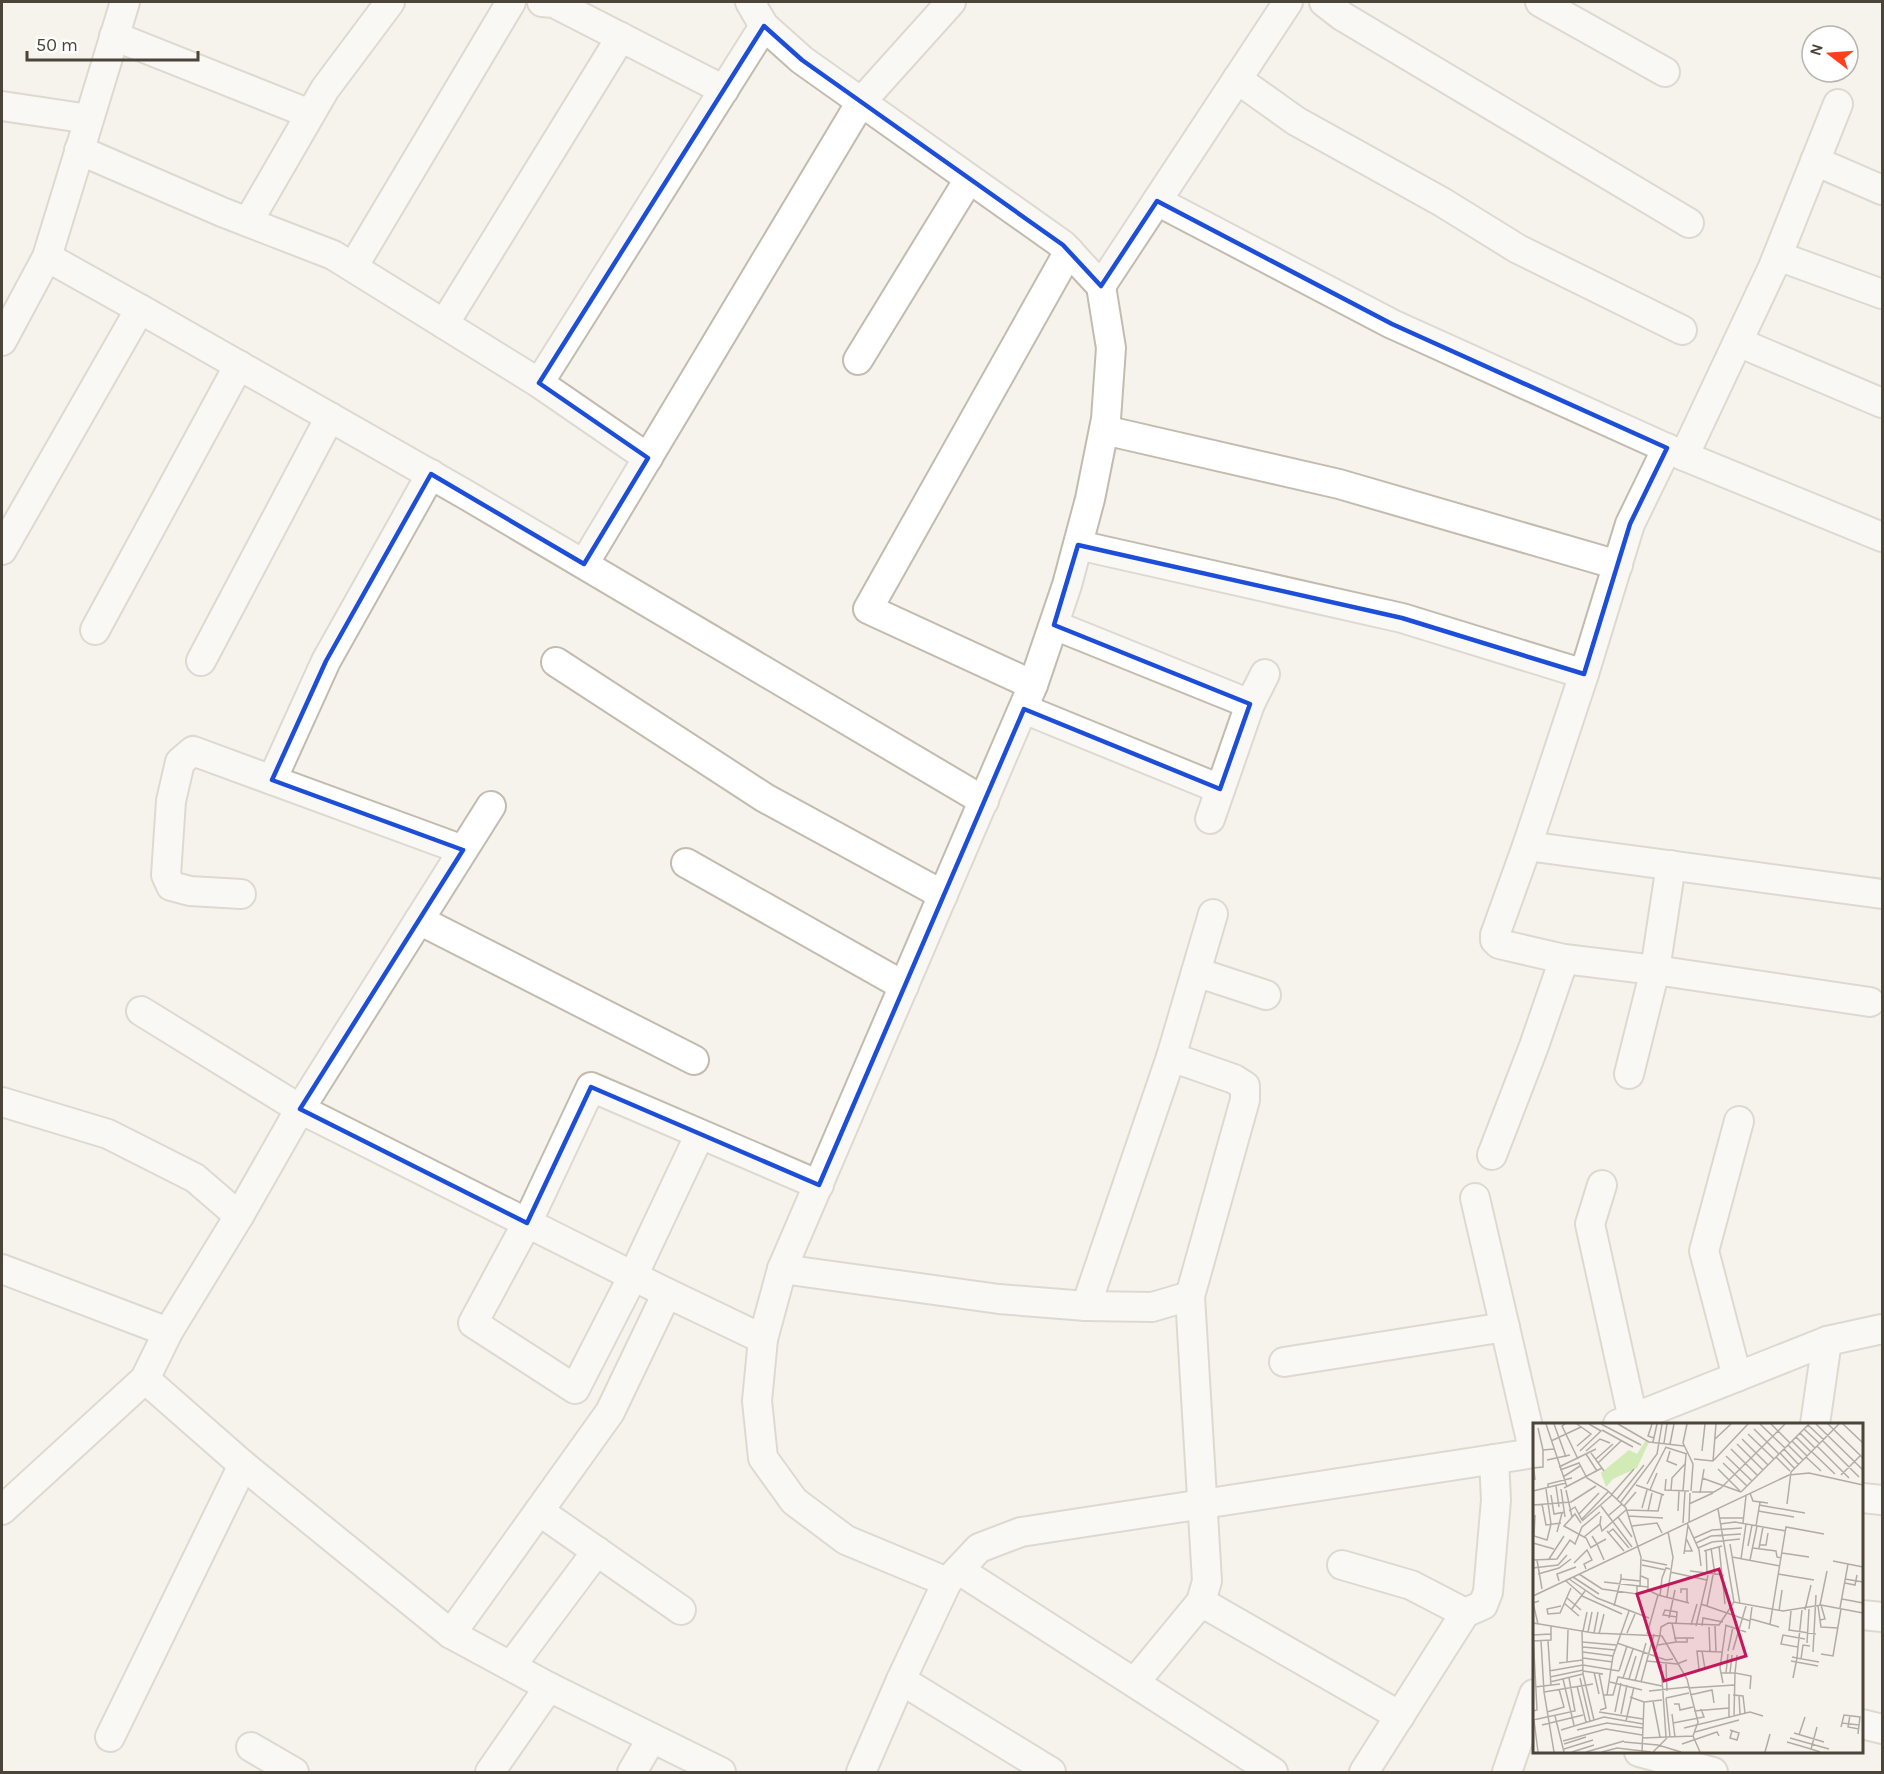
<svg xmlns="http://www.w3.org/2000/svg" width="1884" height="1774" font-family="Karla,sans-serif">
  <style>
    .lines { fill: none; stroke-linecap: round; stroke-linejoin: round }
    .minor-casing { stroke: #c2bbae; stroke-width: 32 }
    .minor { stroke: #fff; stroke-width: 28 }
    .marked { fill: none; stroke: #1d4ed8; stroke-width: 4.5; stroke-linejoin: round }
    .inset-road { fill: none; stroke: #b2ada4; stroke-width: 1.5 }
    .view { fill: #c2185b; fill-opacity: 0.15; stroke: #c2185b; stroke-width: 3 }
    .inset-edge { fill: none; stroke: #4b4439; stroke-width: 3 }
  </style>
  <rect width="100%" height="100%" fill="#f6f3ec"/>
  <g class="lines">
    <g class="minor-casing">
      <g id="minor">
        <path d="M542,2L554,3L724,90"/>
        <path d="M750,2L764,26L802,60L1063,245L1101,286L1111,348L1106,419L1090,499L1067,585L1033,685L782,1269L763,1339L757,1401L763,1458L794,1501L846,1540L947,1582"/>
        <path d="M1324,2L1342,16L1689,223"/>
        <path d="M1540,2L1665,72"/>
        <path d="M114,36L310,114"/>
        <path d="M1237,79L1296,121L1442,202L1518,249L1682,330"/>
        <path d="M2,106L89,119"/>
        <path d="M79,150L222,212L333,255L539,383L648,458"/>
        <path d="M1815,161L1882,190"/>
        <path d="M1157,201L1392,324L1684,456L1882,537"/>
        <path d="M248,222L325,89L390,2"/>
        <path d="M1778,256L1882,294"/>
        <path d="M353,267L511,2"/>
        <path d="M1101,286L1288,2"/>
        <path d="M140,309L463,493L984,801"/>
        <path d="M444,324L621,37"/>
        <path d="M2,341L47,257L125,2"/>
        <path d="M1738,342L1882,403"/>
        <path d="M858,360L969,179"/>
        <path d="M539,383L764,26"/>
        <path d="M1104,430L1339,484L1618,565"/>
        <path d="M1667,448L1630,524L1584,674L1527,846L1495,935V940L1499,944L1564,959L1655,970L1870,1002"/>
        <path d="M1684,456L1773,267L1838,104"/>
        <path d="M1078,545L1402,618L1584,674"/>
        <path d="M2,550L140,309L47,257"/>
        <path d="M584,564L861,102L951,2"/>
        <path d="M1054,625L1250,704"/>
        <path d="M95,630L239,365"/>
        <path d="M201,661L330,417"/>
        <path d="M556,662L765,798L943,895"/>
        <path d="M1033,685L868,609L1069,251"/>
        <path d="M1024,709L1220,789"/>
        <path d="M272,780L326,661L431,474"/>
        <path d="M1210,819L1250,704L1265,674"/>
        <path d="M1527,846L1882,894"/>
        <path d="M686,863L904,986"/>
        <path d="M241,894L190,891L171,886L166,875L171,801L180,762L193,751L463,850"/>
        <path d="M419,920L694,1060"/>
        <path d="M1196,972L1266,995"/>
        <path d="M141,1011L300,1109L667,1293"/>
        <path d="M1629,1074L1655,970L1671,865"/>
        <path d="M2,1102L108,1134L195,1178L239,1216"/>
        <path d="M700,1134L633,1276L575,1389L473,1323L527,1223L591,1087L819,1185"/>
        <path d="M1492,1155L1534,1046L1564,959"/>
        <path d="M1602,1185L1590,1224L1633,1419L1631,1424"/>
        <path d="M1475,1198L1534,1453"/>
        <path d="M2,1269L168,1332"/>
        <path d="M782,1269L999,1299L1086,1306L1152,1307L1190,1296L1245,1100V1086L1234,1079L1171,1057"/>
        <path d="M1086,1306L1171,1057L1213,914"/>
        <path d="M1284,1362L1505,1327"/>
        <path d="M1737,1377L1704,1251L1739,1121"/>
        <path d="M145,1379L243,1465L451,1634L549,1687L721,1772"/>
        <path d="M1618,1424L1827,1341L1882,1329"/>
        <path d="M1815,1424L1827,1341"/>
        <path d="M1862,1498L1882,1500"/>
        <path d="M2,1510L145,1379L168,1332L239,1216L300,1109L491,806"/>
        <path d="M539,1511L681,1610"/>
        <path d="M1342,1565L1411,1585L1465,1613"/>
        <path d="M959,1570L1273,1772"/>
        <path d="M1201,1602L1400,1716"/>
        <path d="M1862,1615L1882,1617"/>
        <path d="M451,1634L610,1412L667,1293L763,1339"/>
        <path d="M511,1666L597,1551"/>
        <path d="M901,1680L1051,1772"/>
        <path d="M1135,1682L1201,1602L1207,1581L1190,1296"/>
        <path d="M1862,1724L1882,1729"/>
        <path d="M110,1737L243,1465"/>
        <path d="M251,1747L294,1772"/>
        <path d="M1639,1752L1713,1772"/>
        <path d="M490,1772L549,1687"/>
        <path d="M632,1772L652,1738"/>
        <path d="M861,1772L901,1680L947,1582L979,1548L1021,1532L1534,1453"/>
        <path d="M1364,1772L1465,1613L1483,1605L1488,1592L1496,1500L1494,1459"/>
        <path d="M1507,1772L1534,1694"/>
      </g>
    </g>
    <use href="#minor" class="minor"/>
  </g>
  <path d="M0 0H1884V1774H0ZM764,26L802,60L1063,245L1101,286L1157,201L1392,324L1667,448L1630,524L1584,674L1402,618L1078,545L1054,625L1250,704L1220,789L1024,709L819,1185L591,1087L527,1223L300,1109L463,850L272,780L326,661L431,474L584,564L648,458L539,383Z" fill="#f6f3ec" fill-opacity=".55" fill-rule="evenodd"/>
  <path class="marked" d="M764,26L802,60L1063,245L1101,286L1157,201L1392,324L1667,448L1630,524L1584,674L1402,618L1078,545L1054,625L1250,704L1220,789L1024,709L819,1185L591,1087L527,1223L300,1109L463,850L272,780L326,661L431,474L584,564L648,458L539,383Z"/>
  <g transform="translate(1533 1423)">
    <rect width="330" height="330" fill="#f6f3ec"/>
    <path d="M113,17L116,19L104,45L80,56L73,64L68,50L96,27L104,31Z" fill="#d2eab5"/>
    <path class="inset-road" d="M13,1L34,64M21,1L33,34M32,1L29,3L45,36M68,1L108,22M85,1L116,19L151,23M119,1L115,13L121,15M154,1L150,20L160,41L158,68M227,1L252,25M238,1L257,20M283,1L330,47M295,1L330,35M310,1L330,20M275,2L291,17M5,5L10,27L21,26M221,6L246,31M271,6L287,21M69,7L100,24M267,10L282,25M215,11L241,36M263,14L278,29M182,16L198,1M209,16L235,42M18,18L48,4M259,18L274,33M290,18L326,54M120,19L124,1M131,20L134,1M137,21L141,1M204,21L230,47M255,22L270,37M44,23L58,11L44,1M284,23L316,55M132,24L154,31M198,26L225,53M251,26L266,42M47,28L68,8L56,1M53,28L67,16L77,20M137,28L134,38L144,42M169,28L172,1M279,29L302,51M58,30L71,48M247,30L262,46M53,31L64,48M193,33L219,58M243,34L257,48M273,34L288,48M63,36L80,21M161,36L180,38M14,37L37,32M0,38L2,57M180,38L215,1M180,38L183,1M65,40L88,18M190,40L214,63M26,44L63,26M0,45L10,44V27M185,46L207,68M27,47L46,40L54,55L74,67L93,85L108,134L107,163M308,52L327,33M30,54L47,43M169,55L208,69M133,56L132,67L156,68M114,61L133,24M103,62L131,72M23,63L26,84M15,65V61L39,55M31,65L69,45M28,66L32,94M33,67L39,94M117,67L124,50M138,67L139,55L152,41M0,68L33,60M150,68L153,31M159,69H181L188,65L252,1M208,69L276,1M167,70L171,46M217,70L220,78L235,80M79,71L101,46M18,72L21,91L32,89M84,76L111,42M88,79L124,31L129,1M9,81L13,102L28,100M156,81L180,70M254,81L258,49L306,1M0,82L38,79L63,63M226,82L272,90M68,83L99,124M91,83L103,69M109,85L114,67M185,86L201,179M93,87L125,88L129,71M36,88L42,84L49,97M115,88L119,70M145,88L146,68M225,88L261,94M46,91L66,70M2,92L1,113L14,117L18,101L13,66M75,93L89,81M95,93L130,95M85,94L99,114M186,95H211M49,96L76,68M49,98L79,72M156,99L157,70M48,100L42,91L31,103L53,115L58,125M150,100L152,68M154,100L166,127L168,143M210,100L213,73M67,101L69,108L93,87M187,101L202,99L253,108M99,103L124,100L129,110M223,103L227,79M74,108L91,128M24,109L29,90M76,109L80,106L96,125M59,113L64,121L73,116M51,114L67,101L68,93M161,115L179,107L209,105M0,120L21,126M163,120L178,113L208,111M197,121L207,181M226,122H233L235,110M186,123L192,181M215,123L219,102M57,125L64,121L71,137M165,125L179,119L207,116M178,125L182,152M220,125L243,128L244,134L248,135M226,125L230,104M173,127L174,149M151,128H159L153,115M171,128L189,123M249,130L276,134M151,131L155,102M199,134L247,143M16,136L31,113M208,136L213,101M0,137L24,136L37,117L42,121L49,104L67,89M4,137L9,166M109,137L134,142M217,137L224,103M300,138L330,144M41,140L54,127L59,137L51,141L53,146M109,142L133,147M0,145L25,142L34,132M157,148L191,152M137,149L174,157L175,152M5,151L26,145L38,136M46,151L69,166L104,171V163M88,151V156L107,158M245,151L281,157M108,153L115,156V167L125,172L156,180M40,154L66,171M36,156L64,175L116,195M312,156L330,159M26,158L24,151L43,144M33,158L49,172M71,159L115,164M312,160L322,162L324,152M148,170V166H154V180M0,173L256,52L276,50L330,62M49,173L89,191M127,173L129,155L133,145L137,146M134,174L140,134L135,109M34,175L48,187M309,176L330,180M31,180L46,193M168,181L217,198M287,182L294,148M28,183L14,186L15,191L27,190L38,165M81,183L88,156M174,183L180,152M285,183L288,204L305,205M307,185L315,141M38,187L52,168M272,187L278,162M246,188L249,167M136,195L142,167M218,196L246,204M287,197L292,196L288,182M0,200L61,210L129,213L154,256L165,299L160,313L167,329M139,200L143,219H154V215M5,201L0,180L6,178M143,201L144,189L132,187L130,192L144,194M237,201L253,104L291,111M158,202L164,181M192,202L213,209M163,203L174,157M169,203L170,195L190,199M182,203L183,229M176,204L177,229M216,206L219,184M256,207L283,211M49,208L50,251L61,297M50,208L54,189M256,208L258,188M55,209L59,189M61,210L65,189M94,210L102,191M0,211L4,287L0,288M66,211L71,191M114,211L125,172M0,212L18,211M127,212L128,204L135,200L186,202L201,179L250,188L288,182L330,190M141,215H161M0,218L18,217V203M8,218L11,269L21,329M15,218L18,263M49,219L83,222M84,220L133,237L140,236M274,220L276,186M125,222L143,219M50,224L82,227M265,224L269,187M200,227L213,183M169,228L172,246M195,228L200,204M50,229L80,233M280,229L283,172M288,231L300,233L308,186M204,232L202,250L218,253L217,266M121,233L127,212M259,234L264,235L265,224L248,221L250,212L272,216M50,235L80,239M268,236L270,222L277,223M114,238L144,241L154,237M258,238L285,243M34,239L35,207M26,240L50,237M128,241L133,314M133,241L134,268M166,246L164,228L189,229M16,248L50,242L86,248M50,248L70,251M86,248L94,223M61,249L66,271M66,250L73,285L67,287M188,250H202L201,293M193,250L195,231M197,250L199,232M17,254L50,247M47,255L57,298M90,255L100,226M260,255L264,235L286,239M30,256L41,302M96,256L103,233M102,258L113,220M17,259L50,251M77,259L109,267M108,259L121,211M190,260L187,245L193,202M44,263L53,299M2,264L27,261M155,265L201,262M116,268L155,264M11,269L60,261M196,271V295M71,272H80L85,254L129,263M74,272L80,233L96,188M157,272L179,267L181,280M200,272L210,273L212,290M206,272L207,292M97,274L111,279L129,277M133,275L137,314M133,275L156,270M120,278L127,314M141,281H146L147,287L160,284M161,288L196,285M14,289L31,284L26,266M66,289L110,296M82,289L88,260M88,291L94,262M139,291L142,314M317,292L315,304L326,306M22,293L31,329M0,297L42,288L36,255M1,297L5,329M93,298L101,264M140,300L171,294L168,286M309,300L311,292L327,294L325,311M9,302L50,292M284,304L278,326L287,329M308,304L309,300L326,302M151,305L217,289L230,293M28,307L71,294L110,301M44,307L74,300L110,305M197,307L206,310L204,317L197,315L199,308M162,309L206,297M261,310L291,319M266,312L272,294M109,315L160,313M257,315L296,326M30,318L73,306L109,312M91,319L125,322L148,329M254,319L278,326M31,321L53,314M149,321L184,309L186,313M31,326L60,317M39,329L61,322M53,329L91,318M69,329L84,325L118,329M109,329L111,279M120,329L134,315M232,329L237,311"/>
    <path class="view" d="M186,146L213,233L131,258L104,171Z"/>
    <rect width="330" height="330" class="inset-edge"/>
  </g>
  <rect width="1884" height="1774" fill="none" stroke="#4b4439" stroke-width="6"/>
  <g transform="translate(1830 54) rotate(287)"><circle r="28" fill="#ffffff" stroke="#b7b4b0" stroke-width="1.5"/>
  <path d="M0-4.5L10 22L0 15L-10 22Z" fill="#fc3f1d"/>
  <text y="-9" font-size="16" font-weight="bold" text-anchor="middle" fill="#4b4439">N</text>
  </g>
  <path d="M27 51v9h171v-9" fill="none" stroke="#4b4439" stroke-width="3"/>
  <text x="36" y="51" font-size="18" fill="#4b4439" stroke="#ffffff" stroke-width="4.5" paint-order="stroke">50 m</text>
</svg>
